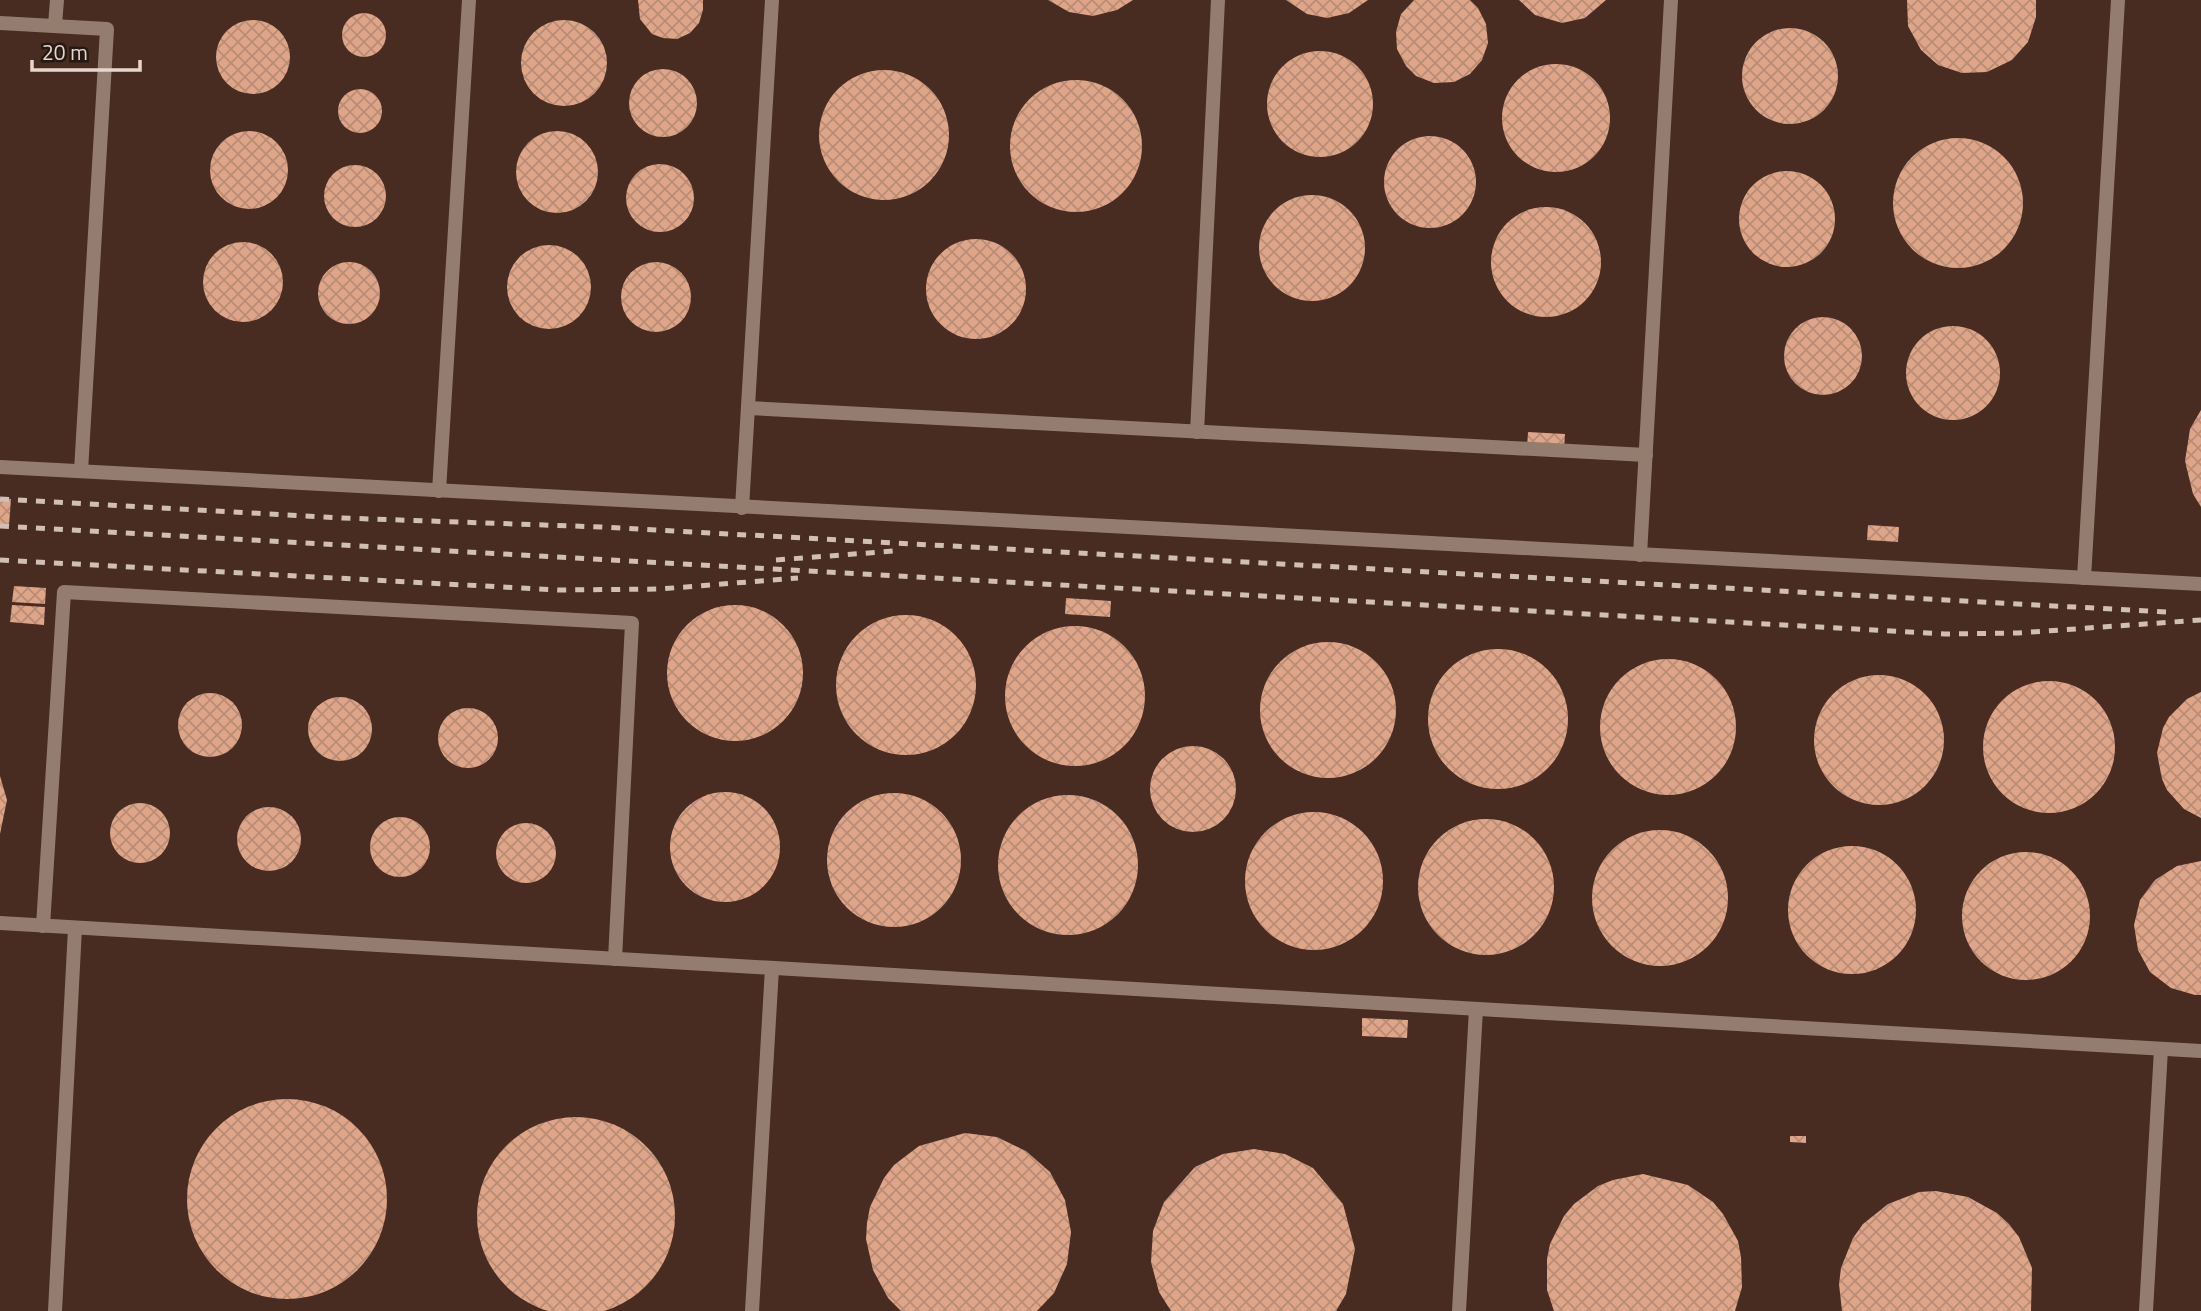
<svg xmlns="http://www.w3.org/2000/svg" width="2201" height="1311" font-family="'Titillium Web',sans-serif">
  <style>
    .building { fill: url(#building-cross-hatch) }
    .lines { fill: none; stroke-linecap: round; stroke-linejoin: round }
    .service { stroke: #947d6f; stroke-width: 14 }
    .rail { stroke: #d1beb5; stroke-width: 5; stroke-dasharray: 9 9; stroke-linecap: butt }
  </style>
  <defs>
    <pattern id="building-cross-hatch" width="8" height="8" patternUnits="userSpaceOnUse" patternTransform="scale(1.75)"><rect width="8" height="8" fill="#dfa589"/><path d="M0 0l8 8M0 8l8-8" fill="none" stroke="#b98c76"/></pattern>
  </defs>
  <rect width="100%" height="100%" fill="#482c21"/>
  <g class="building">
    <path d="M638,0H703V10L699,23L690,33L677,39L663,38L652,34L640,19Z"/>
    <path d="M1048,0H1133L1117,10L1093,16L1069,12Z"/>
    <path d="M1286,0H1368L1349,13L1327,18L1307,14Z"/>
    <path d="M1414,0H1470L1478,8L1486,24L1488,43L1482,60L1470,74L1454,82L1434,83L1416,76L1406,66L1397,49L1396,32L1401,14Z"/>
    <path d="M1519,0H1606L1585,18L1562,23L1535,15Z"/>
    <path d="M1907,0H2036V17L2028,42L2012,60L1987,72L1962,73L1938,65L1921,50L1908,26Z"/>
    <circle cx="364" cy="35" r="22"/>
    <circle cx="564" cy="63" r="43"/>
    <circle cx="253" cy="57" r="37"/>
    <circle cx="1790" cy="76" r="48"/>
    <circle cx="1320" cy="104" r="53"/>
    <circle cx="1556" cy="118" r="54"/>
    <circle cx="663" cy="103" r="34"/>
    <circle cx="884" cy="135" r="65"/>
    <circle cx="1076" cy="146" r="66"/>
    <circle cx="360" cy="111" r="22"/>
    <circle cx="249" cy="170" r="39"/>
    <circle cx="557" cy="172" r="41"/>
    <circle cx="1430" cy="182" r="46"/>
    <circle cx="1958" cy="203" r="65"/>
    <circle cx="660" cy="198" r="34"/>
    <circle cx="355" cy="196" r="31"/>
    <circle cx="1787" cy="219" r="48"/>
    <circle cx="1312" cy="248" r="53"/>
    <circle cx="1546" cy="262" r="55"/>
    <circle cx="976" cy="289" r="50"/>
    <circle cx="243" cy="282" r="40"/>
    <circle cx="549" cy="287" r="42"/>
    <circle cx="349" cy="293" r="31"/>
    <circle cx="656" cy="297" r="35"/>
    <circle cx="1823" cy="356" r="39"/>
    <circle cx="1953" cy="373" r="47"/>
    <path d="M2201,410V507L2193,494L2185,461L2190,429Z"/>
    <path d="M1528,432L1565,434L1564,451L1527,448Z"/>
    <path d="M0,498L11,499L9,526H0Z"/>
    <path d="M1868,525L1899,527L1898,542L1867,540Z"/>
    <path d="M14,586L46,588L45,604L12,602Z"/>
    <path d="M1066,598L1111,601L1110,617L1065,614Z"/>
    <circle cx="735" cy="673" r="68"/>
    <path d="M12,605L45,607L44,625L10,622Z"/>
    <circle cx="906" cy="685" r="70"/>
    <circle cx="1075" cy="696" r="70"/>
    <circle cx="1328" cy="710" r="68"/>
    <circle cx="1498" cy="719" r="70"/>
    <circle cx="1668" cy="727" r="68"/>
    <circle cx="1879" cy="740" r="65"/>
    <circle cx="2049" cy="747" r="66"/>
    <path d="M2201,692V818L2184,809L2167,790L2162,779L2157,753L2163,728L2169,717L2187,699Z"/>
    <circle cx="210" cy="725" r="32"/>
    <circle cx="340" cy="729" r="32"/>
    <circle cx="468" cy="738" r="30"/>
    <circle cx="1193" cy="789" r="43"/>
    <path d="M0,776L7,800L0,834Z"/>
    <circle cx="725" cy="847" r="55"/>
    <circle cx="894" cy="860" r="67"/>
    <circle cx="1068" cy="865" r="70"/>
    <circle cx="140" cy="833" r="30"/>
    <circle cx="269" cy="839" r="32"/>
    <circle cx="1314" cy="881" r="69"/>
    <circle cx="400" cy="847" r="30"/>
    <circle cx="1486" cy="887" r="68"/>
    <circle cx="526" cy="853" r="30"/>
    <circle cx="1660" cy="898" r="68"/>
    <circle cx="1852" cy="910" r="64"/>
    <circle cx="2026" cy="916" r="64"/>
    <path d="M2201,861V995H2195L2171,988L2150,972L2138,950L2134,925L2140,900L2155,880L2177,866Z"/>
    <path d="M1362,1018L1408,1020L1407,1038L1362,1036Z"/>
    <circle cx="287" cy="1199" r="100"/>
    <circle cx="576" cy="1216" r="99"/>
    <path d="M965,1133L997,1137L1026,1151L1050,1172L1065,1200L1071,1232L1067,1264L1054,1293L1037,1311H901L888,1298L873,1270L866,1239L867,1223L870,1207L884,1178L894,1165L919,1146Z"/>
    <path d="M1790,1136H1806V1143L1790,1142Z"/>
    <path d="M1254,1149L1285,1154L1313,1168L1343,1204L1355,1249L1346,1294L1336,1311H1171L1159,1292L1151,1262L1153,1231L1164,1202L1195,1167L1223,1154Z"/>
    <path d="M1643,1174L1688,1185L1713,1202L1723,1214L1738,1241L1741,1257L1742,1287L1735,1311H1554L1547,1290V1259L1550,1244L1564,1216L1574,1204L1598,1186L1613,1180Z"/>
    <path d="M1936,1191L1968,1197L1997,1213L2009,1224L2019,1237L2032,1268L2031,1311H1842L1839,1284L1841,1268L1853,1238L1863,1224L1888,1204L1919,1192Z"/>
  </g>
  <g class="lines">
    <g class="service">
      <path d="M0,23L107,29L81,471"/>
      <path d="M55,25L57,0"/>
      <path d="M748,408L1646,455"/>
      <path d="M1197,432L1218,0"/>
      <path d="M0,467L2201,584"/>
      <path d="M439,491L469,0"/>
      <path d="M742,508L772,0"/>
      <path d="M1640,555L1671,0"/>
      <path d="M2084,578L2118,0"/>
      <path d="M0,923L2201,1051"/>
      <path d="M43,926L64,592L632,623L615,959"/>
      <path d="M55,1311L75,928"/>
      <path d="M752,1311L772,968"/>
      <path d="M1459,1311L1476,1009"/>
      <path d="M2146,1311L2161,1049"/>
    </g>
    <g class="rail">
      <path d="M0,499L343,518L601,527L2166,612"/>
      <path d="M0,526L1945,634L2018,633L2201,620"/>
      <path d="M0,560L558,590L660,589L798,578"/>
      <path d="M776,560L894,551"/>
    </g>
  </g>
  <path d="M32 60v10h108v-10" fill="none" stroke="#e8d6ce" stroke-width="3.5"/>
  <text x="42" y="60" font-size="21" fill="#e8d6ce" stroke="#251913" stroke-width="5" paint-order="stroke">20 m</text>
</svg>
